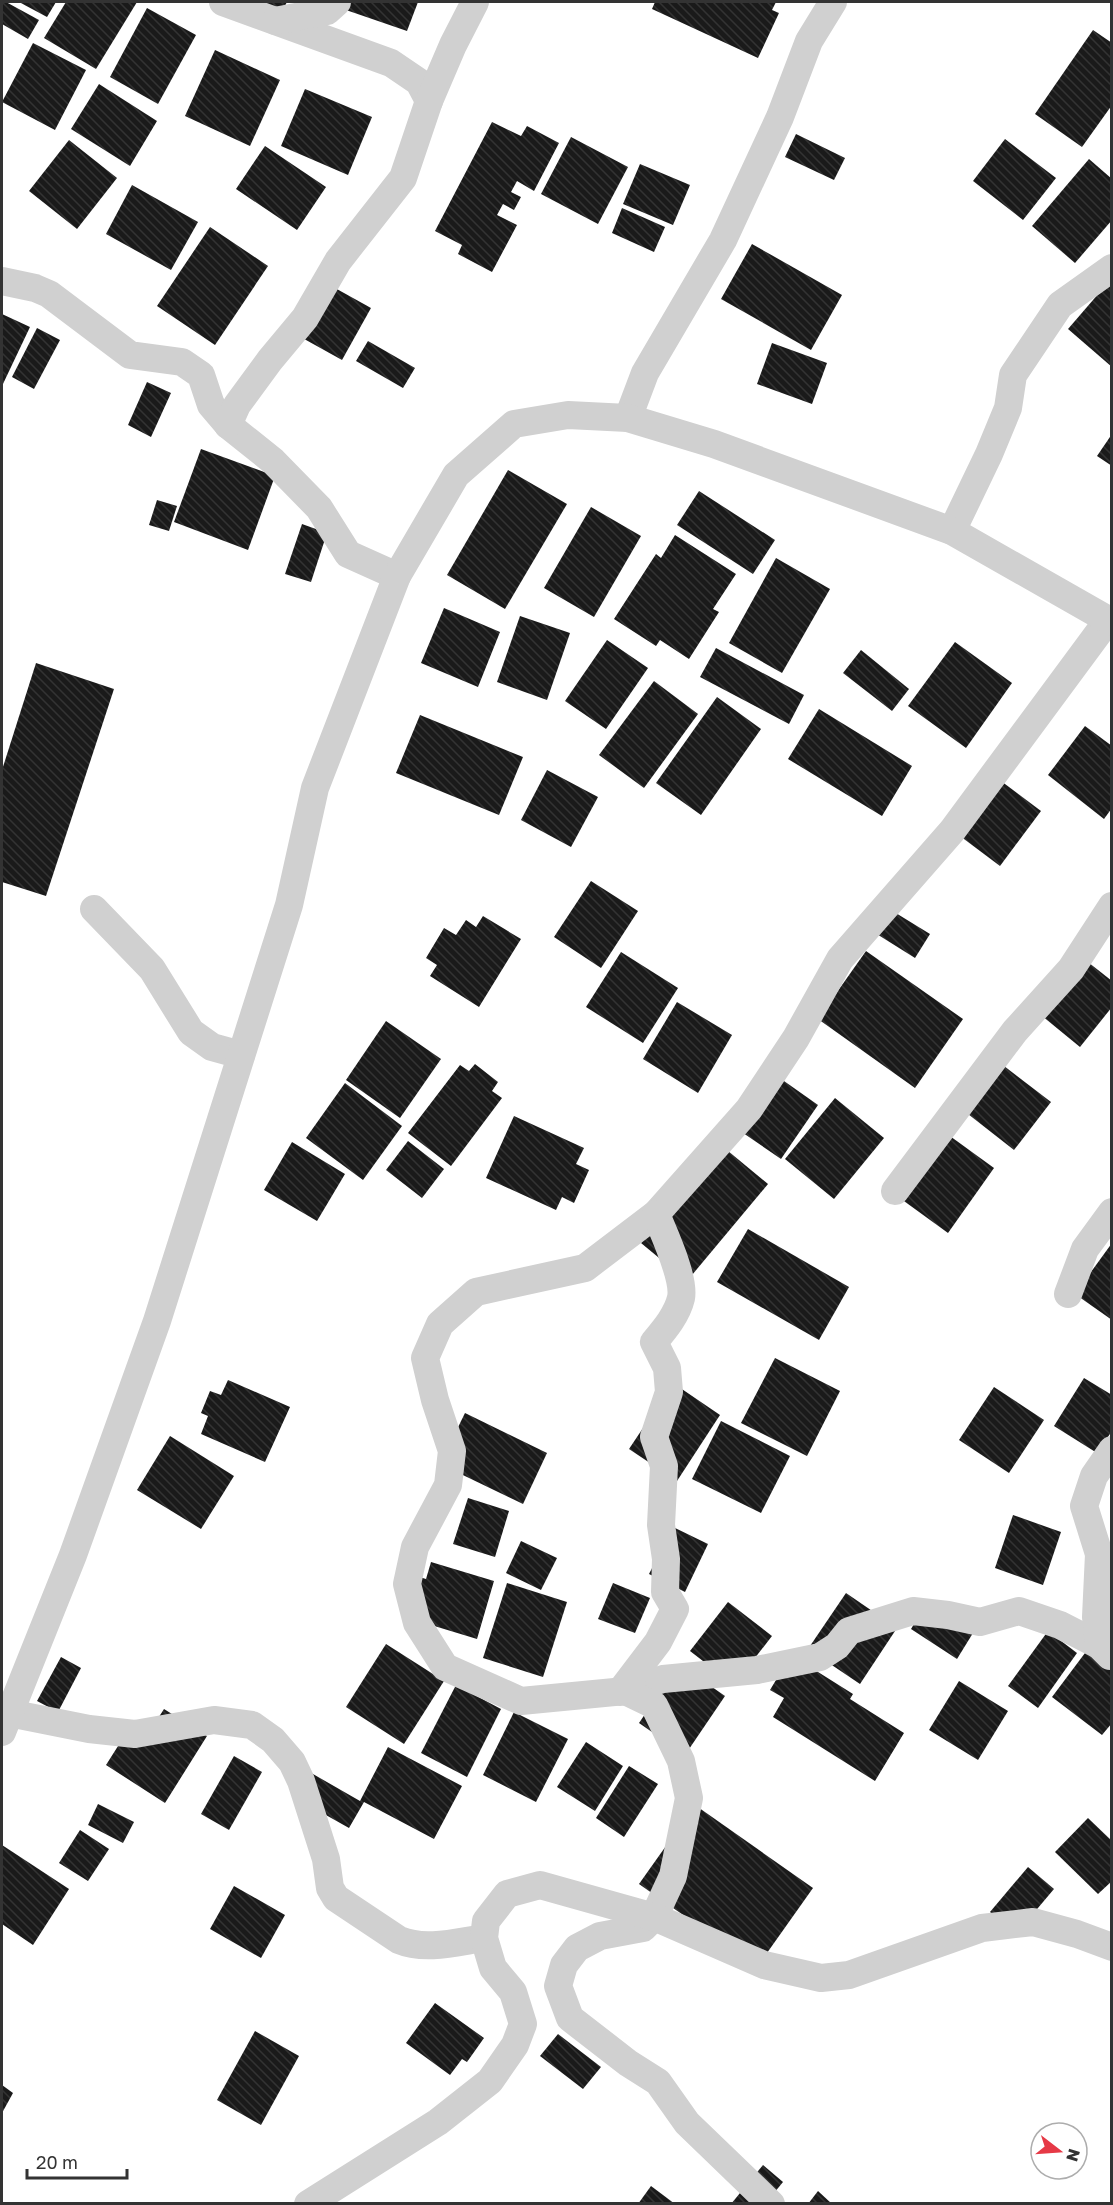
<svg xmlns="http://www.w3.org/2000/svg" width="1113" height="2205" font-family="'Golos Text',sans-serif">
  <style>
    .building { fill: url(#building-back-hatch) }
    .lines { fill: none; stroke-linecap: round; stroke-linejoin: round }
    .minor { stroke: #d0d0d0; stroke-width: 28 }
  </style>
  <defs>
    <pattern id="building-back-hatch" width="6" height="6" patternUnits="userSpaceOnUse" patternTransform="scale(1.5)"><rect width="6" height="6" fill="#1a1a1a"/><path d="M-1 5l2 2M0 0l6 6M5-1l2 2" fill="none" stroke="#333"/></pattern>
  </defs>
  <rect width="100%" height="100%" fill="#fff"/>
  <g class="building">
    <path d="M2,2H6L39,20L28,39L2,24Z"/>
    <path d="M19,2H56L47,17Z"/>
    <path d="M66,2H137L96,69L44,38Z"/>
    <path d="M247,2H287L279,17Z"/>
    <path d="M349,2H418L407,31L346,10Z"/>
    <path d="M655,2H776L772,10L779,13L758,58L652,9Z"/>
    <path d="M147,8L196,35L158,104L110,77Z"/>
    <path d="M1093,30L1112,43V105L1082,147L1035,114Z"/>
    <path d="M33,43L86,70L55,130L2,102Z"/>
    <path d="M215,50L280,80L250,146L185,116Z"/>
    <path d="M99,84L157,121L130,166L71,129Z"/>
    <path d="M305,89L372,117L348,175L281,146Z"/>
    <path d="M492,122L521,136L527,126L559,143L534,191L517,181L511,192L521,197L514,210L503,204L497,215L517,225L492,272L458,254L462,245L435,231Z"/>
    <path d="M796,134L845,158L834,180L785,157Z"/>
    <path d="M571,137L628,167L598,224L541,194Z"/>
    <path d="M1005,139L1056,178L1023,220L973,181Z"/>
    <path d="M69,140L117,178L77,229L29,191Z"/>
    <path d="M265,146L326,187L297,230L236,189Z"/>
    <path d="M1089,159L1112,179V220L1075,263L1032,226Z"/>
    <path d="M640,164L690,185L673,225L623,204Z"/>
    <path d="M132,185L198,222L171,270L106,234Z"/>
    <path d="M622,208L665,227L654,252L612,233Z"/>
    <path d="M210,227L268,266L215,345L157,306Z"/>
    <path d="M752,244L842,295L811,350L721,299Z"/>
    <path d="M317,278L371,308L342,360L288,330Z"/>
    <path d="M1112,278V367L1068,329Z"/>
    <path d="M2,314L30,327L2,386Z"/>
    <path d="M37,328L60,340L34,389L12,377Z"/>
    <path d="M368,341L415,368L403,388L356,361Z"/>
    <path d="M772,343L827,363L812,404L757,384Z"/>
    <path d="M147,382L171,393L151,437L128,425Z"/>
    <path d="M1112,434V466L1097,456Z"/>
    <path d="M201,449L275,476L248,550L174,522Z"/>
    <path d="M508,470L567,504L505,609L447,575Z"/>
    <path d="M699,491L775,540L753,574L677,525Z"/>
    <path d="M157,500L177,506L169,531L149,525Z"/>
    <path d="M591,507L641,536L594,617L544,588Z"/>
    <path d="M302,524L327,533L311,582L285,574Z"/>
    <path d="M675,535L736,574L713,609L719,612L689,659L660,640L656,646L614,619L656,554L661,558Z"/>
    <path d="M776,558L830,589L782,673L729,643Z"/>
    <path d="M444,608L500,632L478,687L421,663Z"/>
    <path d="M520,616L570,633L547,700L497,682Z"/>
    <path d="M607,640L648,668L606,729L565,701Z"/>
    <path d="M955,642L1012,683L966,748L908,706Z"/>
    <path d="M716,648L804,695L789,724L700,677Z"/>
    <path d="M861,650L909,689L892,711L843,673Z"/>
    <path d="M36,663L114,689L46,896L2,882V770Z"/>
    <path d="M654,681L698,714L644,788L599,755Z"/>
    <path d="M717,697L761,729L701,815L656,783Z"/>
    <path d="M819,709L912,766L882,816L788,759Z"/>
    <path d="M420,715L523,757L499,815L396,773Z"/>
    <path d="M1085,726L1112,746V808L1104,819L1048,775Z"/>
    <path d="M547,770L598,797L571,847L521,820Z"/>
    <path d="M993,775L1041,811L1000,866L952,830Z"/>
    <path d="M591,881L638,911L601,968L554,937Z"/>
    <path d="M886,907L930,934L915,958L872,931Z"/>
    <path d="M483,916L521,939L479,1007L430,976L437,965L426,958L444,928L456,935L466,920L476,927Z"/>
    <path d="M866,951L963,1019L915,1088L818,1019Z"/>
    <path d="M621,952L678,988L643,1043L586,1007Z"/>
    <path d="M1079,955L1112,981V1007L1080,1047L1036,1011Z"/>
    <path d="M677,1002L732,1035L698,1093L643,1059Z"/>
    <path d="M386,1021L441,1059L400,1118L346,1080Z"/>
    <path d="M475,1064L498,1082L492,1091L502,1098L451,1166L408,1133L460,1065L469,1071Z"/>
    <path d="M1004,1066L1051,1102L1014,1150L968,1114Z"/>
    <path d="M767,1069L818,1105L781,1159L730,1124Z"/>
    <path d="M345,1083L402,1126L363,1180L306,1138Z"/>
    <path d="M835,1098L884,1138L834,1199L785,1159Z"/>
    <path d="M514,1116L584,1148L576,1164L589,1170L574,1203L562,1197L556,1210L486,1178Z"/>
    <path d="M943,1131L994,1168L948,1233L897,1196Z"/>
    <path d="M408,1141L444,1169L422,1198L386,1170Z"/>
    <path d="M292,1142L345,1174L317,1221L264,1190Z"/>
    <path d="M722,1146L768,1184L687,1281L641,1243Z"/>
    <path d="M748,1229L849,1287L819,1340L717,1282Z"/>
    <path d="M1112,1243V1320L1075,1294Z"/>
    <path d="M775,1358L840,1391L807,1456L741,1423Z"/>
    <path d="M1084,1378L1112,1395V1431L1097,1453L1054,1426Z"/>
    <path d="M228,1380L290,1407L265,1462L201,1434L208,1416L201,1413L210,1391L221,1395Z"/>
    <path d="M673,1383L720,1415L677,1481L629,1449Z"/>
    <path d="M994,1387L1044,1420L1009,1473L959,1440Z"/>
    <path d="M465,1413L547,1453L523,1504L440,1464Z"/>
    <path d="M721,1421L790,1456L761,1513L692,1479Z"/>
    <path d="M170,1436L234,1476L201,1529L137,1490Z"/>
    <path d="M468,1498L509,1511L495,1557L453,1544Z"/>
    <path d="M1013,1515L1061,1532L1043,1585L995,1568Z"/>
    <path d="M673,1527L708,1544L685,1592L649,1574Z"/>
    <path d="M521,1541L557,1558L541,1590L506,1573Z"/>
    <path d="M431,1562L494,1581L477,1639L408,1618L413,1575L426,1579Z"/>
    <path d="M507,1583L567,1602L543,1677L483,1658Z"/>
    <path d="M613,1583L650,1598L635,1633L598,1619Z"/>
    <path d="M846,1593L897,1628L860,1684L808,1649Z"/>
    <path d="M728,1602L772,1636L734,1685L690,1651Z"/>
    <path d="M926,1604L973,1633L957,1659L911,1629Z"/>
    <path d="M1048,1631L1077,1653L1038,1708L1008,1686Z"/>
    <path d="M386,1644L444,1681L404,1744L346,1707Z"/>
    <path d="M1088,1649L1112,1667V1723L1102,1735L1052,1697Z"/>
    <path d="M791,1655L853,1694L850,1699L904,1733L875,1781L773,1717L784,1698L770,1690Z"/>
    <path d="M61,1657L81,1668L58,1712L37,1701Z"/>
    <path d="M679,1664L725,1696L685,1755L639,1723Z"/>
    <path d="M959,1681L1008,1711L978,1760L929,1730Z"/>
    <path d="M456,1685L501,1709L467,1777L421,1753Z"/>
    <path d="M164,1709L207,1736L165,1803L106,1765L125,1735L141,1745Z"/>
    <path d="M514,1712L568,1739L536,1802L483,1775Z"/>
    <path d="M586,1742L623,1766L595,1811L557,1787Z"/>
    <path d="M388,1747L462,1786L434,1839L364,1802L349,1828L292,1796L306,1770L360,1801Z"/>
    <path d="M234,1756L262,1772L229,1830L201,1814Z"/>
    <path d="M629,1766L658,1784L624,1837L596,1818Z"/>
    <path d="M98,1804L134,1822L123,1843L88,1825Z"/>
    <path d="M695,1805L813,1888L757,1967L639,1884Z"/>
    <path d="M1088,1818L1112,1841V1881L1098,1894L1055,1852Z"/>
    <path d="M80,1830L109,1849L88,1881L59,1863Z"/>
    <path d="M2,1845L69,1889L33,1945L2,1924Z"/>
    <path d="M1028,1867L1054,1889L1016,1934L990,1912Z"/>
    <path d="M234,1886L285,1915L261,1958L210,1929Z"/>
    <path d="M435,2003L484,2038L467,2062L462,2059L450,2075L406,2043Z"/>
    <path d="M255,2031L299,2056L261,2125L217,2100Z"/>
    <path d="M558,2034L601,2067L583,2089L540,2056Z"/>
    <path d="M2,2085L13,2093L2,2113Z"/>
    <path d="M763,2165L783,2182L765,2204H731Z"/>
    <path d="M651,2186L675,2204H638Z"/>
    <path d="M818,2191L832,2204H808Z"/>
  </g>
  <g class="lines">
    <g class="minor">
      <path d="M223,2L391,63L419,82L429,101"/>
      <path d="M275,21L327,11L337,2"/>
      <path d="M2,281L35,288L49,294L130,355L182,362L201,375L211,405L228,425L273,461L319,508L348,554L397,576"/>
      <path d="M628,418L645,373L723,240L780,117L809,41L833,2"/>
      <path d="M228,425L237,405L270,360L305,318L338,261L403,178L429,101L453,45L475,2"/>
      <path d="M952,531L989,454L1008,408L1013,375L1060,305L1112,268"/>
      <path d="M94,909L152,969L191,1032L212,1047L241,1055"/>
      <path d="M895,1191L1015,1031L1071,969L1112,906"/>
      <path d="M1068,1294L1085,1249L1112,1212"/>
      <path d="M1099,1645L1060,1625L1019,1611L980,1622L948,1615L913,1611L849,1631L837,1646L820,1657L757,1670L663,1679L625,1691L521,1701L445,1667L417,1623L407,1584L415,1547L448,1485L452,1451L435,1400L425,1358L440,1324L476,1292L585,1268L656,1214L749,1109L796,1038L840,959L952,831L1108,620"/>
      <path d="M1110,1656L1099,1645L1096,1617L1099,1554L1084,1506L1094,1476L1112,1450"/>
      <path d="M625,1691L654,1705L681,1761L689,1798L673,1876L654,1917L643,1928L600,1936L577,1948L564,1965L558,1986L570,2018L628,2063L658,2082L687,2123L771,2204"/>
      <path d="M620,1692L658,1642L675,1609L665,1592L666,1559L661,1525L664,1466L654,1437L669,1392L667,1368L654,1342C664,1330 677,1315 681,1298C685,1278 664,1234 656,1214"/>
      <path d="M9,1713L89,1729L135,1734L214,1720L252,1725L273,1740L292,1762L301,1781L326,1859L330,1888L336,1898L399,1940C425,1951 457,1942 484,1938"/>
      <path d="M2,1732L73,1555L157,1321L289,905L315,788L397,576L456,475L514,424L568,415L628,418L714,444L952,531L1112,622"/>
      <path d="M308,2204L438,2122L490,2081L515,2045L523,2024L513,1992L493,1968L484,1938L486,1921L507,1894L540,1885L654,1917L764,1965L821,1978L849,1975L982,1928L1033,1922L1077,1934L1112,1947"/>
    </g>
  </g>
  <rect width="1113" height="2205" fill="none" stroke="#333333" stroke-width="6"/>
  <g transform="translate(1059 2151) rotate(107)"><circle r="28" fill="#ffffff" stroke="#adadad" stroke-width="1.5"/>
  <path d="M0-4.5L10 22L0 15L-10 22Z" fill="#e63946"/>
  <text y="-9" font-size="16" font-weight="bold" text-anchor="middle" fill="#333333">N</text>
  </g>
  <path d="M27 2169v9h100v-9" fill="none" stroke="#333333" stroke-width="3"/>
  <text x="36" y="2169" font-size="18" fill="#333333" stroke="#ffffff" stroke-width="4.5" paint-order="stroke">20 m</text>
</svg>
